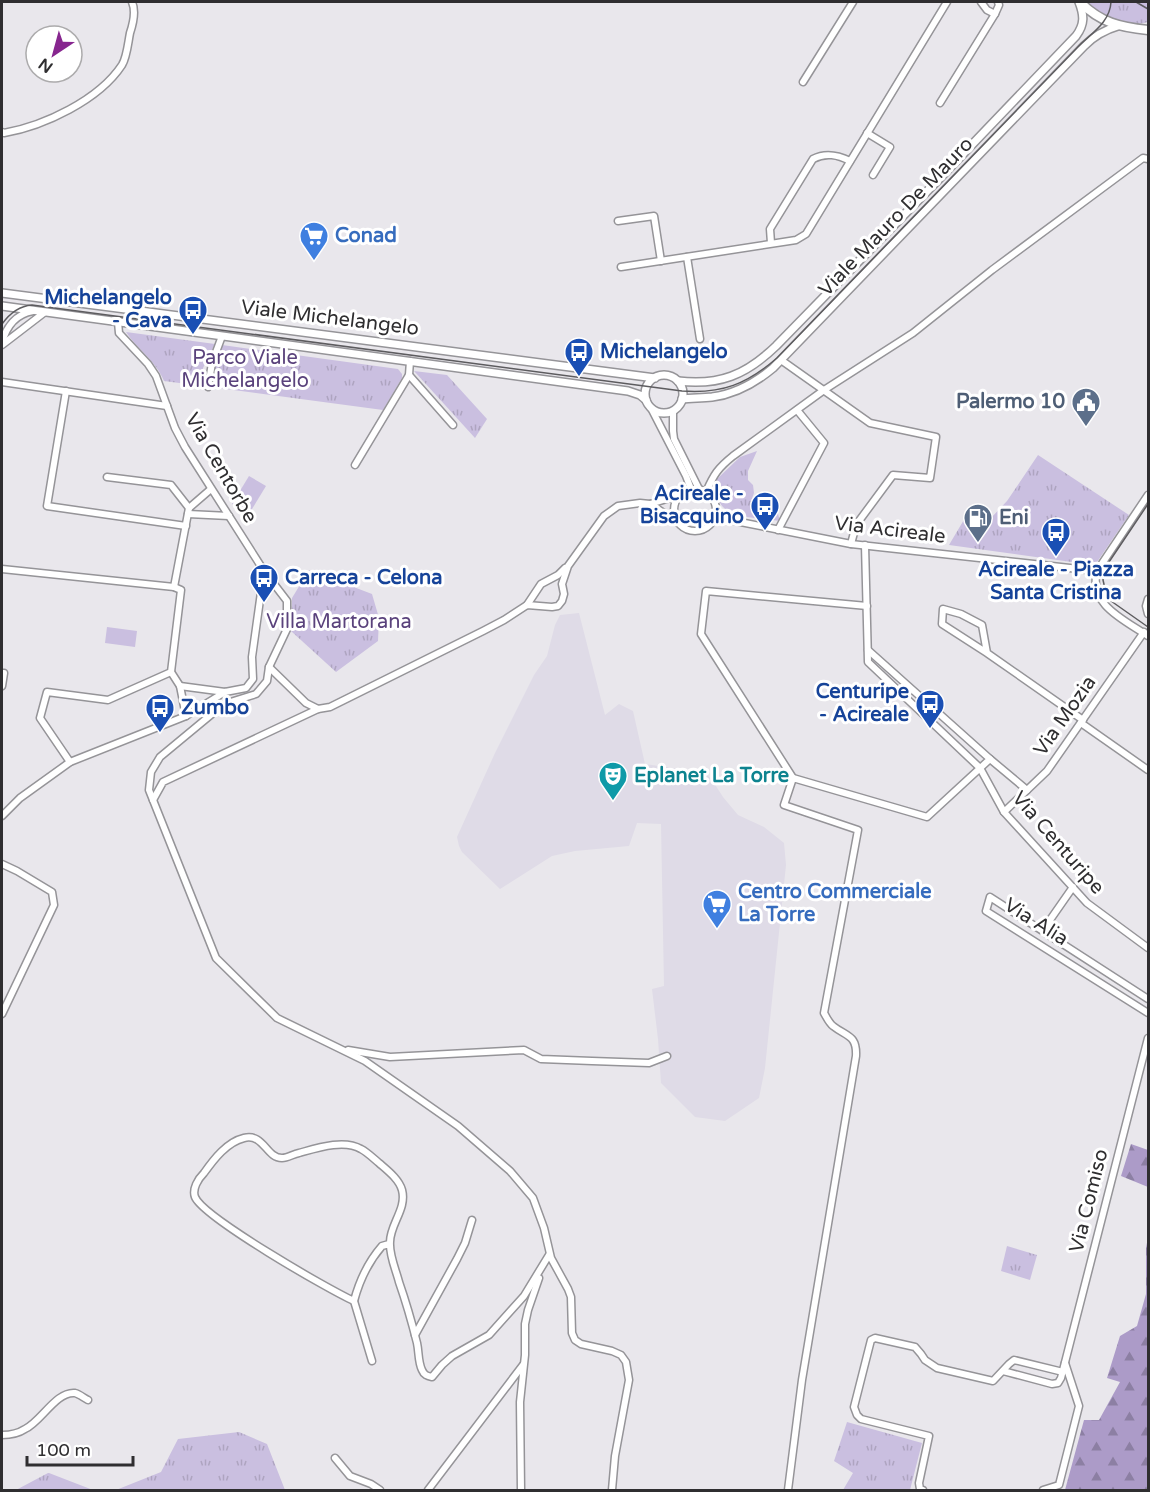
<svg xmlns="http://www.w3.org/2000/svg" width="1150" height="1492" font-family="'Varela Round',sans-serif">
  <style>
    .built { fill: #dfdbe7 }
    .grass { fill: url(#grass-tufts) }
    .forest { fill: url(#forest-firs) }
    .pitch { fill: #cabfe0 }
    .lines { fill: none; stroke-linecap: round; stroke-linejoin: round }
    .minor-casing { stroke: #959498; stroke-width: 9 }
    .tertiary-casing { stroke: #959498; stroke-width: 10 }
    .secondary-casing { stroke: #959498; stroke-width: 11 }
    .minor { stroke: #fff; stroke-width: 6 }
    .tertiary { stroke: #fff; stroke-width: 7 }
    .secondary { stroke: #fff; stroke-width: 8 }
    .tram { stroke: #5d5c5f; stroke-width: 1.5 }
    .labels { text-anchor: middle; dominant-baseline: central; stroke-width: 6; stroke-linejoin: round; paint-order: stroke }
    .street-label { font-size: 20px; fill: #2f2e30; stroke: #fff }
    .shop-label { font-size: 20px; font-weight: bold; fill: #366cbe; stroke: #fff; text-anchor: start }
    .transit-label { font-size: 20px; font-weight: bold; fill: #164399; stroke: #fff; text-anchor: end }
    .park-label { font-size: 20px; fill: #5a427c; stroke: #fff }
    .service-label { font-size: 20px; font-weight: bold; fill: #4e5e75; stroke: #fff; text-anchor: end }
    .culture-label { font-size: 20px; font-weight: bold; fill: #0d838f; stroke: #fff; text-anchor: start }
  </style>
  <defs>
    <pattern id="grass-tufts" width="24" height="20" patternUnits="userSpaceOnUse" patternTransform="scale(1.5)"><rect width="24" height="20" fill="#cabfe0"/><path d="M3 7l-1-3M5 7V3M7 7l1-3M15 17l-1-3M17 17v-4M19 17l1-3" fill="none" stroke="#aea4c0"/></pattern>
    <pattern id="forest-firs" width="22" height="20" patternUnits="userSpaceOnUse" patternTransform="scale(1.5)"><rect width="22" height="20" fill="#ac9bc8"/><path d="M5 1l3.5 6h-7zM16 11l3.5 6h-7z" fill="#8c7fa3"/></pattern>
  </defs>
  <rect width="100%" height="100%" fill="#e9e7ec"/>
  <path class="built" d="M579,613L605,715L619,704L633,711L645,764L706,773L714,783L723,797L738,815L764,827L784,843L786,865L765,1068L759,1098L725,1121L695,1117L661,1083L658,1039L652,989L664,986L661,824L637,823L629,846L575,851L552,856L500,889L462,852L459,846L457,837L495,753L534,675L547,656L555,625L560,615Z"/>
  <g class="grass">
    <path d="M1087,2H1148V22C1125,28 1104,16 1087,2Z"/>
    <path d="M126,332L215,344L203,368L202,386L164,381C156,361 138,350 126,332Z"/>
    <path d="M222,345L398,369L402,374V378L383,410L211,387L213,365Z"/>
    <path d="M414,371L447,375L487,419L475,438Z"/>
    <path d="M757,451L748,471V480L753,485L754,493L750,504L764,508L777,510L780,521C765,519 733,518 723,507C716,500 717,488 717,479L740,457Z"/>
    <path d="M1038,455L1129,515L1097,562L1093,565L949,545L965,518L990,519L1007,501Z"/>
    <path d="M309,570L372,594L379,618L378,641L336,672L291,631L292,598Z"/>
    <path d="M1007,1246L1037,1255L1030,1280L1001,1271Z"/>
    <path d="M847,1422L922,1443L910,1490H843L853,1473L834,1461Z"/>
    <path d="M239,1432L267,1444L285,1490H116L161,1472L178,1439Z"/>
    <path d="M48,1473H49L93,1490H16Z"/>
  </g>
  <g class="forest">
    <path d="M1131,1144L1148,1150V1187L1121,1176Z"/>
    <path d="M1148,1237V1490H1065L1084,1420H1099L1120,1382L1107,1378L1120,1336L1137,1326L1146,1294V1248Z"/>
  </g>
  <g class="pitch">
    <path d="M249,476L266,486L249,514L232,504Z"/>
    <path d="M107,627L137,631L135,647L105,643Z"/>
  </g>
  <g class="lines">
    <g class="minor-casing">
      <g id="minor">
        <path d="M981,2L987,10L995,14"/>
        <path d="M803,82L853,2"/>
        <path d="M940,103L995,14L999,5L998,2"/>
        <path d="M2,132L4,133C44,126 99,100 122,65C127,57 128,43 130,33C133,24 136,11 132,2"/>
        <path d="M867,133L890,147L873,175"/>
        <path d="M618,221L654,216L661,261"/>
        <path d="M771,243L770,229L813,159C826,152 838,155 850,161"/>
        <path d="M687,257L700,339"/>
        <path d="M621,267L796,240L806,234L947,2"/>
        <path d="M118,322L119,333L148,364L156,376L175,428L185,447L264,571L287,601V629L269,667L267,681L256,694L224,704L160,757L151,772L149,790L216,958L277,1018L365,1061L458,1126L510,1171L533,1198L544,1228L551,1258L568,1289L571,1297L572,1333L575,1340L581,1344L612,1351L621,1355L626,1362L629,1380L615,1456L612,1490"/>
        <path d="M2,343C6,327 16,314 33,311"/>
        <path d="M2,345L45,312"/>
        <path d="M781,360L870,423L936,437L930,478L893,475L856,525L851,544"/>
        <path d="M409,375L453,425"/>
        <path d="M2,382L167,406"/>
        <path d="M208,387L212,363L222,336"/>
        <path d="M66,391L47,506L186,526"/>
        <path d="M651,408L686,476L691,489"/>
        <path d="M673,411V431L674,439L699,489"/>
        <path d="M355,465L409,375L410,361"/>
        <path d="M107,477L171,485L189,508"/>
        <circle cx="695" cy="510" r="21"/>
        <path d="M706,492C714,474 718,468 733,456L824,390L913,333L992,270L1143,158L1148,159"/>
        <path d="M1148,495L1097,571C1088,605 1125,620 1148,636"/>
        <path d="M650,504L680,495"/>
        <path d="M188,514L229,516"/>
        <path d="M715,517L851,544L1097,571"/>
        <path d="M778,530L824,443L797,410"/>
        <path d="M865,545L868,662L980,768L1004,812L1087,903L1148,948"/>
        <path d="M2,569L174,587L181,590L171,672L108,700L47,692L40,718L70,762"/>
        <path d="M174,587L189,508L211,489"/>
        <path d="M1148,599L1146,606L1148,614"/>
        <path d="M527,605L541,584L558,575L565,568"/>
        <path d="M987,653L942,624L943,609L961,614L982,625L987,653L1083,720"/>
        <path d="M269,667L306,703L318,709"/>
        <path d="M171,672L180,686L186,716"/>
        <path d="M2,673H4L2,686"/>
        <path d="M180,686L225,692L246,688L253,679L252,657L264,571"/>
        <path d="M1081,723L1148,770"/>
        <path d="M990,759L1027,790"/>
        <path d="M793,778L701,634L706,591L867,606"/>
        <path d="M153,800L163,782L318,709L330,707L483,631L504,620L527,605L552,607L558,606L562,601L564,594L562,584L568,566L604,516L618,506L640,503L650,504L679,523"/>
        <path d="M1004,812L1047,771L1144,632"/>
        <path d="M2,816L20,798L70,762L186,716L225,692"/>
        <path d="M2,864L17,871L52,892L54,905L2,1014"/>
        <path d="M1043,930L1073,887"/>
        <path d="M1148,999L990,897L986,911L1148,1013"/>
        <path d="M348,1050L390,1057L524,1050L541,1059L592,1061L649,1063L667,1056"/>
        <path d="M389,1244L382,1246C369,1261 359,1282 354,1301C329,1290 203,1217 195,1197C192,1189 198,1179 204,1173C214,1159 227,1142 244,1138C264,1133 266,1158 282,1158C288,1158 293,1154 299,1153C317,1148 344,1139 361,1149C367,1152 373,1158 379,1163C387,1170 399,1179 402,1190C407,1209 390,1224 390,1242C389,1255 396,1270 399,1282C406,1302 412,1323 417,1343C419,1352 418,1362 422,1370C424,1375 427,1376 432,1377L442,1365L452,1356L489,1335L524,1296L549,1255"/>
        <path d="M354,1301L372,1361"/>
        <path d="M415,1335L457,1259L465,1243L472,1220"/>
        <path d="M1003,1371L1052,1384L1058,1383L1061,1378L1148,1038"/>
        <path d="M2,1435C9,1435 19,1433 25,1429C41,1422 56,1391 75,1393C79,1394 84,1398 88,1400"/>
        <path d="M335,1458L350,1476L371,1484L380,1490"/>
        <path d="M428,1490L523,1365"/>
        <path d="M521,1490L520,1402L525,1355V1324L528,1310L539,1278"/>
        <path d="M788,1490L802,1380L856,1056C857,1035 847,1037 833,1026C829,1023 827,1018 824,1013L858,830L784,805L793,778L927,817L990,759L868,650"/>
        <path d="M923,1490L920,1489L919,1483L929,1436L861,1419L857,1415L854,1407L871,1340L875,1338L915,1347L921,1354L925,1360L937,1368L993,1381L1009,1364L1014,1360L1063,1372"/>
        <path d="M1043,1490L1059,1485L1079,1406L1065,1363"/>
      </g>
    </g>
    <g class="tertiary-casing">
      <g id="tertiary">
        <path d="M2,293L655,378"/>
        <path d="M2,306L628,391L640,395L646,400"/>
        <circle cx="664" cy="394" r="19"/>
        <path d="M678,381C719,386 746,375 776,346L941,177L1076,36C1085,24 1084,15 1079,2"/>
        <path d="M682,399C692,398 702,398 712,397C736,394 755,383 773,368L1084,46C1094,36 1104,30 1118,26"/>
      </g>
    </g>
    <g class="secondary-casing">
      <path id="secondary" d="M1080,2C1101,23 1120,27 1148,30"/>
    </g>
    <use href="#minor" class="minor"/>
    <use href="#tertiary" class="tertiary"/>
    <use href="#secondary" class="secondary"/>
    <g class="tram">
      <path d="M1136,2L1148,9"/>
      <path d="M2,324C10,313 19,306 32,305L682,391C722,394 747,384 777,358L1077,48C1090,34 1110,23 1111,2"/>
      <path d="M1148,504L1109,562L1104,573L1103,580L1106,593L1111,601L1148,627"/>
    </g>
  </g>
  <defs>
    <g id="supermarket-pin" transform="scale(1.5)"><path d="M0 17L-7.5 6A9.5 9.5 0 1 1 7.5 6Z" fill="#3f7fe0" stroke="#fff"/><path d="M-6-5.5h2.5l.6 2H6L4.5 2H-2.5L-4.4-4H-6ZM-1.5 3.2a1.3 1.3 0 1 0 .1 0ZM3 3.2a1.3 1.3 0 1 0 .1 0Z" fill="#fff"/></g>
    <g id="bus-pin" transform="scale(1.5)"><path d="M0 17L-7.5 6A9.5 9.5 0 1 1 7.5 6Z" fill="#1a4fb4" stroke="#fff"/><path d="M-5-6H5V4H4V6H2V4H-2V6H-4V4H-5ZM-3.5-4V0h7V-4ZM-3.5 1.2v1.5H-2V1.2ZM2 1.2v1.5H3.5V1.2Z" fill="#fff"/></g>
    <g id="civic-pin" transform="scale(1.5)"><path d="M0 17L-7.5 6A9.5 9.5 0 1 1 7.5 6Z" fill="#5c6f8a" stroke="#fff"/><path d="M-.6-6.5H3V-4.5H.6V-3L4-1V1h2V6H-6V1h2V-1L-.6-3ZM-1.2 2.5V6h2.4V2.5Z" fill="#fff"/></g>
    <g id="fuel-pin" transform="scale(1.5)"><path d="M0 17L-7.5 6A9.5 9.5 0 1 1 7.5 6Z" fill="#5c6f8a" stroke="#fff"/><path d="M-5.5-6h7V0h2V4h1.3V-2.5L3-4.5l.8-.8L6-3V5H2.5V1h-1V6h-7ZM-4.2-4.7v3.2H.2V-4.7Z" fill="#fff"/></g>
    <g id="theatre-pin" transform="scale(1.5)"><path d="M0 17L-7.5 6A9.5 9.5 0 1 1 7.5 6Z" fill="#0f9aa8" stroke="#fff"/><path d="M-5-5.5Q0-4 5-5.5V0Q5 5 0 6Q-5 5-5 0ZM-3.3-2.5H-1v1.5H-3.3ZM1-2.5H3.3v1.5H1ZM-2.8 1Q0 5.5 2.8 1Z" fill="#fff"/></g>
  </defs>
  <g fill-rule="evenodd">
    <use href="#supermarket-pin" x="314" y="236"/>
    <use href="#bus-pin" x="193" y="310"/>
    <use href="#bus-pin" x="579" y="352"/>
    <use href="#civic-pin" x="1086" y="402"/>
    <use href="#bus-pin" x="765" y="506"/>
    <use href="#fuel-pin" x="978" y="518"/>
    <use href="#bus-pin" x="1056" y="532"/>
    <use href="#bus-pin" x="264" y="578"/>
    <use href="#bus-pin" x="930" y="704"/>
    <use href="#bus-pin" x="160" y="708"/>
    <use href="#theatre-pin" x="613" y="776"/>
    <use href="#supermarket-pin" x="717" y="904"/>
  </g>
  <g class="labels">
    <g class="street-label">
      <text transform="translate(896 217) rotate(-46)">Viale Mauro De Mauro</text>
      <text transform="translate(330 318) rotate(7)">Viale Michelangelo</text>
      <text transform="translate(221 468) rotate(60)">Via Centorbe</text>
      <text transform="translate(890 530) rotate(7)">Via Acireale</text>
      <text transform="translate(1065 716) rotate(-55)">Via Mozia</text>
      <text transform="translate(1058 843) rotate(49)">Via Centuripe</text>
      <text transform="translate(1036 922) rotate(32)">Via Alia</text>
      <text transform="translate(1089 1201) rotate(-76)">Via Comiso</text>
    </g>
    <g class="shop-label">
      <text x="335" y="236">Conad</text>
      <text x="738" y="892">Centro Commerciale<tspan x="738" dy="23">La Torre</tspan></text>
    </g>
    <g class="transit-label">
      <text x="172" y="298">Michelangelo<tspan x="172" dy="23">- Cava</tspan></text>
      <text x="600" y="352" text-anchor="start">Michelangelo</text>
      <text x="744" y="494">Acireale -<tspan x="744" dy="23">Bisacquino</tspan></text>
      <text x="1056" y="570" text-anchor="middle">Acireale - Piazza<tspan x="1056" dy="23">Santa Cristina</tspan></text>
      <text x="285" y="578" text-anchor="start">Carreca - Celona</text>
      <text x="909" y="692">Centuripe<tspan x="909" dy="23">- Acireale</tspan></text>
      <text x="181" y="708" text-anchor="start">Zumbo</text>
    </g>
    <g class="park-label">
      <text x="245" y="358">Parco Viale<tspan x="245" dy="23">Michelangelo</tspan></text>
      <text x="339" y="622">Villa Martorana</text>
    </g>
    <g class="service-label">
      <text x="1065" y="402">Palermo 10</text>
      <text x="999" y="518" text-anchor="start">Eni</text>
    </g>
    <g class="culture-label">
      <text x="634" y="776">Eplanet La Torre</text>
    </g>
  </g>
  <rect width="1150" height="1492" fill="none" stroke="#2f2e30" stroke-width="6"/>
  <g transform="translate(54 54) rotate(216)"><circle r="28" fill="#ffffff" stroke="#acabac" stroke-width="1.5"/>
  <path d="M0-4.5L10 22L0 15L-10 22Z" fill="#87268f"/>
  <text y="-9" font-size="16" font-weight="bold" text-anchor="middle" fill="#2f2e30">N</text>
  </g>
  <path d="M27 1456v9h106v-9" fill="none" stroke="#2f2e30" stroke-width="3"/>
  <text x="36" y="1456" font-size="18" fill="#2f2e30" stroke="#ffffff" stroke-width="4.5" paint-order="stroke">100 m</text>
</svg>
